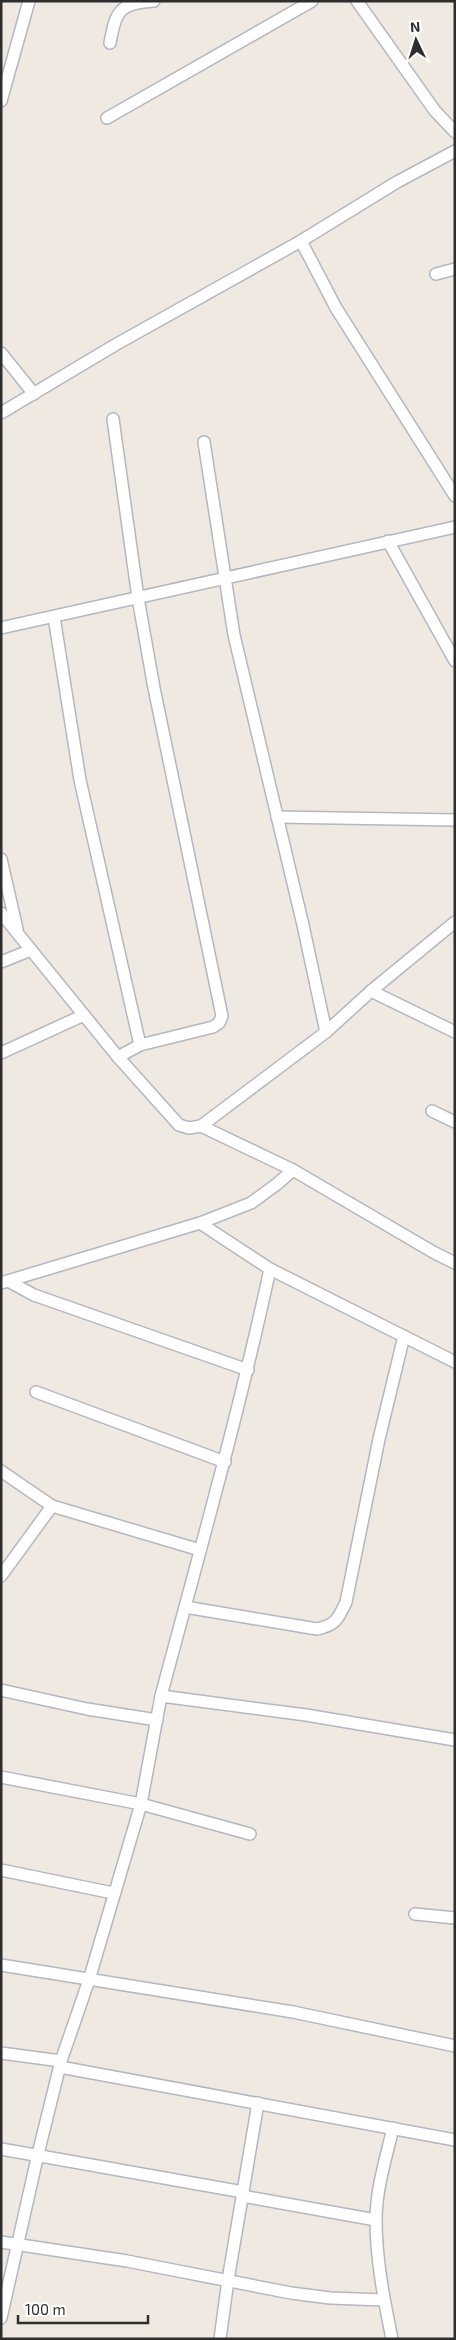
<svg xmlns="http://www.w3.org/2000/svg" width="456" height="2340" font-family="'Exo 2',sans-serif">
  <style>
    .lines { fill: none; stroke-linecap: round; stroke-linejoin: round }
    .minor-casing { stroke: #b4b7c1; stroke-width: 14 }
    .minor { stroke: #fff; stroke-width: 11 }
  </style>
  <rect width="100%" height="100%" fill="#efe9e1"/>
  <g class="lines">
    <g class="minor-casing">
      <g id="minor">
        <path d="M357,1L435,111L455,132"/>
        <path d="M110,43C116,11 119,3 154,1"/>
        <path d="M1,101L29,1"/>
        <path d="M107,118L312,1"/>
        <path d="M301,241L336,308L455,496"/>
        <path d="M436,274L455,269"/>
        <path d="M1,353L34,394"/>
        <path d="M1,413L115,345L301,241L397,182L455,151"/>
        <path d="M113,419L138,598L154,688L222,1016L219,1023L213,1027L140,1045L118,1057"/>
        <path d="M204,442L234,635L303,925L326,1032"/>
        <path d="M388,541L455,661"/>
        <path d="M54,617L80,780L140,1045"/>
        <path d="M1,628L455,527"/>
        <path d="M277,817L455,820"/>
        <path d="M1,859L17,929"/>
        <path d="M1,913L118,1057L179,1125L189,1128L201,1126L326,1032L371,991L455,922"/>
        <path d="M1,962L31,950"/>
        <path d="M371,991L455,1032"/>
        <path d="M1,1053L84,1015"/>
        <path d="M432,1111L455,1122"/>
        <path d="M201,1126L293,1170L433,1252L455,1263"/>
        <path d="M200,1223L270,1269L455,1362"/>
        <path d="M8,1281L34,1295L248,1370"/>
        <path d="M1,1283L200,1223L251,1203L277,1184L293,1170"/>
        <path d="M36,1392L225,1462"/>
        <path d="M1,1471L52,1506L200,1550"/>
        <path d="M1,1576L52,1506"/>
        <path d="M185,1607L317,1629C336,1625 338,1619 346,1602L379,1439L404,1336"/>
        <path d="M1,1690L87,1709L157,1720"/>
        <path d="M161,1696C199,1554 239,1413 270,1269"/>
        <path d="M1,1777L141,1804L250,1834"/>
        <path d="M1,1870L113,1893"/>
        <path d="M415,1914L455,1918"/>
        <path d="M1,1965L293,2012L455,2046"/>
        <path d="M1,2053L61,2061"/>
        <path d="M60,2067L455,2140"/>
        <path d="M1,2149L243,2192"/>
        <path d="M242,2196L376,2220"/>
        <path d="M1,2242L127,2261L291,2293L330,2298L384,2300"/>
        <path d="M1,2318L38,2154L61,2061L89,1980L141,1804L161,1696L306,1715L455,1740"/>
        <path d="M220,2339L228,2280L258,2103"/>
        <path d="M392,2339C384,2300 376,2259 376,2220C376,2189 386,2158 393,2128"/>
      </g>
    </g>
    <use href="#minor" class="minor"/>
  </g>
  <rect width="456" height="2340" fill="none" stroke="#2e2e2e" stroke-width="5"/>
  <g transform="translate(416 40) rotate(356)" stroke="#ffffff" stroke-width="4" paint-order="stroke">
  <path d="M0-4L9 19L0 12L-9 19Z" fill="#2e2e2e"/>
  <text y="-8" font-size="14" font-weight="bold" text-anchor="middle" fill="#2e2e2e">N</text>
  </g>
  <path d="M18 2315v8h130v-8" fill="none" stroke="#2e2e2e" stroke-width="2.5"/>
  <text x="25" y="2315" font-size="15" fill="#2e2e2e" stroke="#ffffff" stroke-width="4" paint-order="stroke">100 m</text>
</svg>
